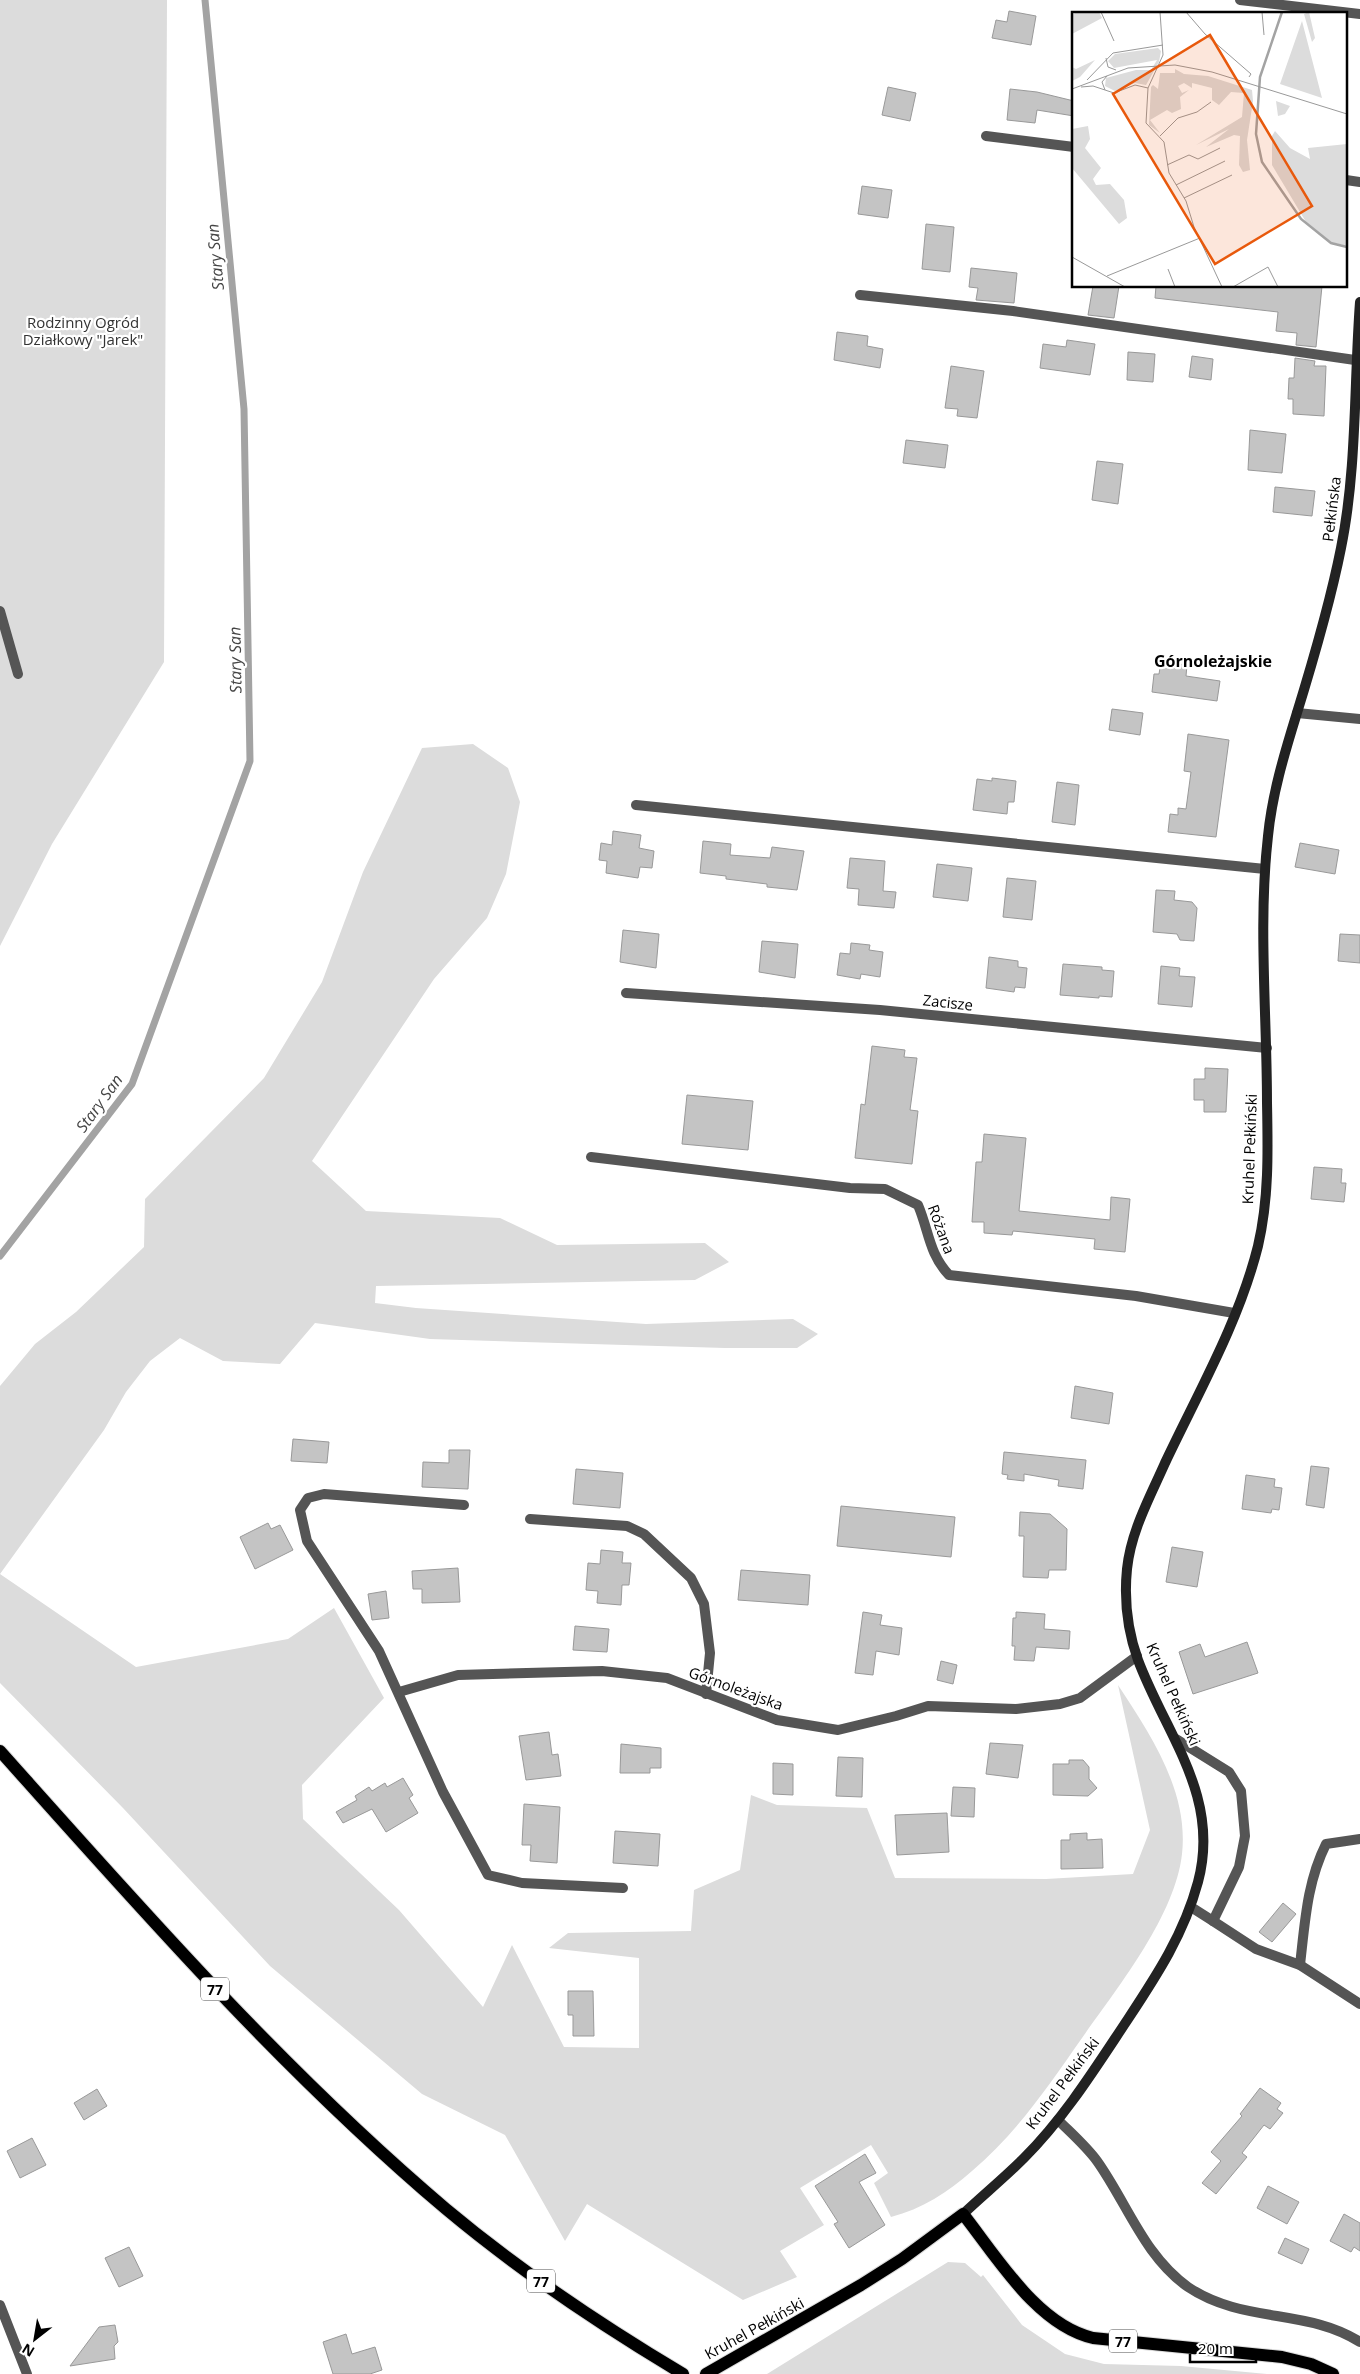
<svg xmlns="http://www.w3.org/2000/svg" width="1360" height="2374" font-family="'Open Sans',sans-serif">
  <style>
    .green { fill: #dcdcdc }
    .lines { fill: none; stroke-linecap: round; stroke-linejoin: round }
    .stream { stroke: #a3a3a3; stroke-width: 7 }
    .building { fill: #c4c4c4; stroke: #999 }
    .primary-casing { stroke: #dbdbdb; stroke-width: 14 }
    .lane { stroke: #555; stroke-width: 10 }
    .street { stroke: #555; stroke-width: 10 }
    .secondary { stroke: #222; stroke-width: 10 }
    .primary { stroke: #000; stroke-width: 12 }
    .labels { text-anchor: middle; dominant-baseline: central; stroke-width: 4.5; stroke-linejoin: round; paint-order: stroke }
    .shield { fill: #fff; stroke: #4c4c4c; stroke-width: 1 }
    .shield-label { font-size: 14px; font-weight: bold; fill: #000 }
    .park-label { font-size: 15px; fill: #333; stroke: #fff }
    .street-label { font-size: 15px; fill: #000; stroke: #fff }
    .water-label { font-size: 16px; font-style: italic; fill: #444; stroke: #fff }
    .neighbourhood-label { font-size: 16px; font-weight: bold; fill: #000; stroke: #fff }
    .inset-river { fill: none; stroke: #a3a3a3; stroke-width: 2.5 }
    .inset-road { fill: none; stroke: #999; stroke-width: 1 }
    .view { fill: #e8590c; fill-opacity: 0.15; stroke: #e8590c; stroke-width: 2.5 }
    .inset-edge { fill: none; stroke: #000; stroke-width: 2.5 }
  </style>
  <rect width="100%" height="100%" fill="#fff"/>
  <g class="green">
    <path d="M0,0H167L164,662L52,844L0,946Z"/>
    <path d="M473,744L508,768L520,802L506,874L487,918L434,979L312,1161L366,1211L500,1218L557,1245L705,1243L729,1262L695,1280L376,1286L375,1303L416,1308L646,1324L793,1319L818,1334L797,1348H725L430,1339L315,1323L280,1364L223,1361L180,1338L150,1361L126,1392L104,1430L0,1574L136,1667L288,1639L334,1608L384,1698L302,1785L303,1819L399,1910L483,2007L512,1945L564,2047L639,2048V1958L549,1948L568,1933L691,1931L694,1890L740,1870L751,1795L777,1805L867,1808L895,1878L1046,1879L1133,1874L1150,1830L1118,1685C1150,1734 1189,1791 1182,1854C1175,1916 1118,1987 1082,2038C1049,2085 1017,2133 972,2171C948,2192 922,2209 891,2217L874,2183L888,2173L871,2145L800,2188L824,2225L780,2251L797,2277L743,2300L587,2204L565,2241L505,2135L422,2094L270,1966L123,1808L0,1683V1386L35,1344L76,1312L144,1247L145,1199L264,1078L322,982L363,872L422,748Z"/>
    <path d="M948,2262L965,2263L981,2277L983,2275L1022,2325L1065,2354L1104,2364L1181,2366L1267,2374H767Z"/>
  </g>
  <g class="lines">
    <path class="stream" d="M0,1256L132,1084L250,761L244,409L205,0"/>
  </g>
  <g class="building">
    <path d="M1009,11L1036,16L1031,45L992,38L996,20L1007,22Z"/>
    <path d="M888,87L916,93L910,121L882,115Z"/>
    <path d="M1010,89L1037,92L1074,101V116L1037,110L1035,123L1007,120Z"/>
    <path d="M862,186L892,190L888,218L858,214Z"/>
    <path d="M926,224L954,227L950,272L922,269Z"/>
    <path d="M971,268L1017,273L1014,303L976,300L978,288L969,287Z"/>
    <path d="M1093,286H1119L1114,318L1088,315Z"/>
    <path d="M1156,286H1322L1316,347L1296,345L1297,333L1276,331L1278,312L1155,298Z"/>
    <path d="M837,332L868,336L867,346L883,349L880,368L834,360Z"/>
    <path d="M1067,340L1095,344L1090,375L1040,368L1043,344L1066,347Z"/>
    <path d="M1128,352L1155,354L1153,382L1127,380Z"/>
    <path d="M1192,356L1213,359L1211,380L1189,377Z"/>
    <path d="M1295,358L1315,361L1314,366H1326L1324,416L1293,414V399H1288L1289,378H1294Z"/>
    <path d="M951,366L984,371L977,418L957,416L958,409L945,408Z"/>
    <path d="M1250,430L1286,434L1282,473L1248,470Z"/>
    <path d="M906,440L948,445L945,468L903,463Z"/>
    <path d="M1097,461L1123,464L1118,504L1092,500Z"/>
    <path d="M1275,487L1315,491L1312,516L1273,512Z"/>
    <path d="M1161,662L1187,665L1186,676L1220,681L1217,701L1152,692L1154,674H1159Z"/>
    <path d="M1112,709L1143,713L1140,735L1109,730Z"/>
    <path d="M1188,734L1229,740L1216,837L1168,832L1170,814L1178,815V808L1186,809L1191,772L1184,771Z"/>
    <path d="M992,778L1016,781L1014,802H1008L1007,814L973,810L977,779L992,781Z"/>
    <path d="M1057,782L1079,785L1075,825L1052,822Z"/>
    <path d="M613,831L641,835L639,848L654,851L652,868L640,867L638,878L606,873L607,861L599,860L601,843L612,845Z"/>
    <path d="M703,841L731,844L730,855L770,858L772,847L804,851L797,890L767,887V884L726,879V876L700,873Z"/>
    <path d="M1300,843L1339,850L1335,874L1295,867Z"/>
    <path d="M850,858L885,861L883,891L896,892L894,908L858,905L859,889L847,888Z"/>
    <path d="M937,864L972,868L968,901L933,897Z"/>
    <path d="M1007,878L1036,881L1032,920L1003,917Z"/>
    <path d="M1156,890L1175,891L1174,900L1192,902L1197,908L1194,941L1180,940L1177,934L1153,932Z"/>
    <path d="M623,930L659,934L656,968L620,962Z"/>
    <path d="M1340,934L1360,935V963L1338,961Z"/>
    <path d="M762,941L798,944L795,978L759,972Z"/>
    <path d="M851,943L870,945L869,950L883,952L880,977L861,974L860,979L837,975L840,953L850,954Z"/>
    <path d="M989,957L1018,961V967L1027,968L1025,988L1015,987L1014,992L986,988Z"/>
    <path d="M1063,964L1102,967V970L1114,971L1112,997L1099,996V998L1060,995Z"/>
    <path d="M1161,966L1180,968L1179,976L1195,977L1192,1007L1158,1004Z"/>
    <path d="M872,1046L905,1050L904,1057L917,1058L910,1110L918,1111L912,1164L855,1158L861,1104L865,1105Z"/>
    <path d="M1205,1068L1228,1069L1226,1112H1204V1100H1194V1079H1205Z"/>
    <path d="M687,1095L753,1101L748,1150L682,1144Z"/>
    <path d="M984,1134L1026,1138L1019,1211L1110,1220L1111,1197L1130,1199L1125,1252L1094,1249L1095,1239L1013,1231L1012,1235L984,1233V1222H972L976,1162H982Z"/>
    <path d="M1314,1167L1342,1169L1341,1183H1346L1344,1202L1311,1199Z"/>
    <path d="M1075,1386L1113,1393L1109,1424L1071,1418Z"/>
    <path d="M293,1439L329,1442L327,1463L291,1461Z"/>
    <path d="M449,1450H470L468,1489L422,1487L423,1462L449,1463Z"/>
    <path d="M1004,1452L1086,1460L1083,1489L1058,1486L1059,1480L1024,1474V1481L1007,1479L1008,1475L1002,1474Z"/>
    <path d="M1311,1466L1329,1468L1324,1508L1306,1505Z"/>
    <path d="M576,1469L623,1473L620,1508L573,1504Z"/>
    <path d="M1246,1475L1275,1479L1274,1487L1282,1488L1279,1510L1272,1509L1271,1513L1242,1509Z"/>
    <path d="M841,1506L955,1517L951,1557L837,1546Z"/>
    <path d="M1020,1512L1050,1514L1067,1529L1066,1570H1049L1048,1578L1023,1577L1024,1536H1019Z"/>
    <path d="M268,1523L271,1529L280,1525L293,1550L255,1569L240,1537Z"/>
    <path d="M1172,1547L1203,1552L1197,1587L1166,1582Z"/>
    <path d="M601,1550L623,1552L622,1563H631L629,1585H622L621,1605L597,1603L598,1591L586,1590L588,1563L600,1564Z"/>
    <path d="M458,1568L460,1602L422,1603V1589H413L412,1571Z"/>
    <path d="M741,1570L810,1575L808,1605L738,1600Z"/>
    <path d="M386,1591L389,1618L372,1620L368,1594Z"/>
    <path d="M863,1612L882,1615L880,1625L902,1628L899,1655L876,1651L873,1675L855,1673Z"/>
    <path d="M1016,1612L1045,1614L1044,1629L1070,1631L1069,1649L1036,1647L1034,1661L1014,1660L1015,1646H1012L1013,1618H1016Z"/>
    <path d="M575,1626L609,1629L607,1652L573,1650Z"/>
    <path d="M1247,1642L1258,1673L1193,1694L1179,1652L1200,1644L1205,1657Z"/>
    <path d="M941,1661L957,1665L953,1684L937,1680Z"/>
    <path d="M549,1732L552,1755L558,1754L561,1776L526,1780L519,1736Z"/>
    <path d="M990,1743L1023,1745L1018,1778L986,1774Z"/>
    <path d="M621,1744L661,1748V1768H650V1773H620Z"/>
    <path d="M838,1757L863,1758L862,1797L836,1796Z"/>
    <path d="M1069,1760H1083L1089,1767V1779L1097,1788L1088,1796L1053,1795V1764H1069Z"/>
    <path d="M773,1763L793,1764V1795L773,1794Z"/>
    <path d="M403,1778L413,1795L409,1798L418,1813L386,1832L372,1809L343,1823L336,1812L357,1800L355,1796L369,1787L372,1791L385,1783L387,1787Z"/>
    <path d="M953,1787L975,1788L974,1817L951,1816Z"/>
    <path d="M524,1804L560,1807L557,1863L530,1861L531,1845H522Z"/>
    <path d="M947,1813L949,1852L897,1855L895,1815Z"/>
    <path d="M615,1831L660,1834L658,1866L613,1863Z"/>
    <path d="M1087,1833V1840L1102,1839L1103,1868L1061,1869V1840H1070V1834Z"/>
    <path d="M1283,1903L1296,1914L1272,1942L1259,1932Z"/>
    <path d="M568,1991H593L594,2036H573V2015H568Z"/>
    <path d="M1260,2088L1281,2103L1277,2109L1283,2113L1270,2129L1264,2125L1242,2153L1247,2157L1216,2194L1202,2183L1221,2161L1211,2152L1242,2116L1240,2114Z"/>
    <path d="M97,2089L107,2106L84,2120L74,2103Z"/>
    <path d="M32,2138L46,2165L20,2178L7,2151Z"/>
    <path d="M865,2154L876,2173L859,2182L885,2225L849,2248L834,2224L838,2222L815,2186Z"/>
    <path d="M1268,2186L1299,2202L1287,2224L1257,2208Z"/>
    <path d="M1344,2214L1360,2223V2251L1354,2247L1351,2252L1330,2241Z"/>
    <path d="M1285,2238L1309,2249L1302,2264L1278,2253Z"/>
    <path d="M129,2247L143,2276L119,2287L105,2258Z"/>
    <path d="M115,2325L118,2342L114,2346L115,2359L70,2366L99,2327Z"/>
    <path d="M346,2334L352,2354L375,2347L382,2370L370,2374H333L323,2342Z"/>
  </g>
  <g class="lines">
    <g class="primary-casing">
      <g id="primary">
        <path d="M0,1751C142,1910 283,2071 446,2209C520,2271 601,2325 683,2374"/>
        <path d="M706,2374L861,2285L902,2259L963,2214C997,2257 1037,2325 1093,2338L1282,2357L1311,2364L1333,2374"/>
      </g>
    </g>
    <g class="lane">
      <path d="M1240,0L1360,14"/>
      <path d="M986,136L1074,147"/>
      <path d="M1346,180L1360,182"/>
      <path d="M860,295L1013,311L1355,360"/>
      <path d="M0,611L18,674"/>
      <path d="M1297,713L1360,719"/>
      <path d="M464,1505L324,1494L308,1498L300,1510L307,1541L379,1651L443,1792L488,1875L522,1883L623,1888"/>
      <path d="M530,1519L627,1526L644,1534L691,1578L704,1604L710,1653L706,1694"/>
      <path d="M1176,1739L1229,1772L1241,1791L1245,1836L1239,1867L1213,1921L1191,1907"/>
      <path d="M1213,1921L1256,1949L1300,1965L1360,2004"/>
      <path d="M1300,1965C1305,1922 1307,1882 1326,1844L1360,1839"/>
      <path d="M1058,2120C1071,2133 1086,2146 1097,2161C1127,2203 1144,2256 1188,2287C1243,2324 1307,2308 1360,2342"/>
    </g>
    <g class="street">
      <path d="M636,805L1265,869"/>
      <path d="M626,993L880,1010L1267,1048"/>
      <path d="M591,1157L850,1188L885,1189L918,1205C929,1231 929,1254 949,1275L1136,1296L1234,1313"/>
      <path d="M399,1692L458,1675L602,1671L667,1678L777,1720L838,1730L896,1716L928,1706L1016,1709L1060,1704L1080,1698L1137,1656"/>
      <path d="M0,2305L27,2374"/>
    </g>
    <path class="secondary" d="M963,2214C983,2195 1004,2178 1024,2158C1065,2117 1096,2067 1128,2019C1157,1975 1184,1934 1198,1882C1221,1796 1166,1735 1138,1660C1128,1632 1124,1599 1127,1569C1131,1531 1150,1497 1165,1463C1198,1393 1239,1322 1258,1246C1269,1199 1268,1151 1267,1103C1267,1015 1258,924 1268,836C1272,795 1284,755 1296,716C1313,661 1330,604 1341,548C1357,470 1354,382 1360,302"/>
    <use href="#primary" class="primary"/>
  </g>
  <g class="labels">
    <g class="shield">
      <rect x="201" y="1977.5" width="28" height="23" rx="4"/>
      <rect x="527" y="2269.5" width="28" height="23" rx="4"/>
      <rect x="1109" y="2329.5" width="28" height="23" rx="4"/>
    </g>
    <g class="shield-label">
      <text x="215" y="1989">77</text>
      <text x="541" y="2281">77</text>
      <text x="1123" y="2341">77</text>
    </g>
    <g class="park-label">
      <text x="83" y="322">Rodzinny Ogród<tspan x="83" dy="17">Działkowy "Jarek"</tspan></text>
    </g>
    <g class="street-label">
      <text transform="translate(1331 509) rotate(-83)">Pełkińska</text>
      <text transform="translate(948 1002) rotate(6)">Zacisze</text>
      <text transform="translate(1249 1149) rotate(-88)">Kruhel Pełkiński</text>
      <text transform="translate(942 1229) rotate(70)">Różana</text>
      <text transform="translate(736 1688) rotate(20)">Górnoleżajska</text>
      <text transform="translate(1174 1694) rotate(66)">Kruhel Pełkiński</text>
      <text transform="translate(1062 2083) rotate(-53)">Kruhel Pełkiński</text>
      <text transform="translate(754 2328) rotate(-29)">Kruhel Pełkiński</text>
    </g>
    <g class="water-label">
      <text transform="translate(215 257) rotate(-95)">Stary San</text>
      <text transform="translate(235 660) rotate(-91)">Stary San</text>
      <text transform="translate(99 1103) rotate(-54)">Stary San</text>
    </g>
    <g class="neighbourhood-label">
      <text x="1213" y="661">Górnoleżajskie</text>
    </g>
  </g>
  <g transform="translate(1072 12)">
    <rect width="275" height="275" fill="#fff"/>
    <path d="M5,0H27L30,6L0,22V3ZM237,0L243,26L240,30L232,2ZM230,9L250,86L208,72ZM86,36L89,39L87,50L74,73L63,71L43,79L33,74L34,66L64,58H79L85,48L42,56L36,49L43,42ZM23,48L8,65L0,69V55L4,57ZM103,57L112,62L136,64L180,78L181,89L175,128L178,158L171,160L167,153L168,124L162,123L134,135L157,117L124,133L170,105L172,81L159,80L147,93L140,88V76L120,71V76L112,71L106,74L110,81L117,78L108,85L109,97L100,101L95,98L78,108L88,121L77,113L79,75L81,73L86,77L88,61H103ZM204,89L218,94L213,102L206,104ZM16,114L18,127L13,136L29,156L21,167L24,173L38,172L52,188L55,206L47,212L0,156V117ZM203,119L218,136L238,147L236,136L275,132V234L259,230L234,210L200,153V124Z" fill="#dcdcdc"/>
    <path class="inset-river" d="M210,0L188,65L184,122L190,150L229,207L259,231L275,235"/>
    <path class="inset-road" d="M29,0L42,29M114,0L133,22L179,62L177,65M190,0L192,23M34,46L36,55L44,58M15,68L41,41L91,33M9,75L21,74L42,81L63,73L76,76L91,43L88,0M76,76L74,111L92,130L97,161L114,189L122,215L150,275M0,77L56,56L103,53L140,60L275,102M33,78L30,70L35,64M88,124L106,106L125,100L139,90M95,153L117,143L126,147L148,136M104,173L153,149M112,186L160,163M0,245L53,275M96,257L103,275M35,264L128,226M161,275L196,255L206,275"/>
    <path class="view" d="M138,23L240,194L143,252L41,82Z"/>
    <rect width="275" height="275" class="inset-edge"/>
  </g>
  <g transform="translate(35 2339) rotate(211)" stroke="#ffffff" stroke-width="4" paint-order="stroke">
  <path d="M0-4L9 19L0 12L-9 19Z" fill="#000000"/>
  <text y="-8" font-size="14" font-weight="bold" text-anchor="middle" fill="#000000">N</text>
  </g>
  <path d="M1190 2354v8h66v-8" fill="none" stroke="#000000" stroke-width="2.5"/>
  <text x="1198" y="2354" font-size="15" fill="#000000" stroke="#ffffff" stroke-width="4" paint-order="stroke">20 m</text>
</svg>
